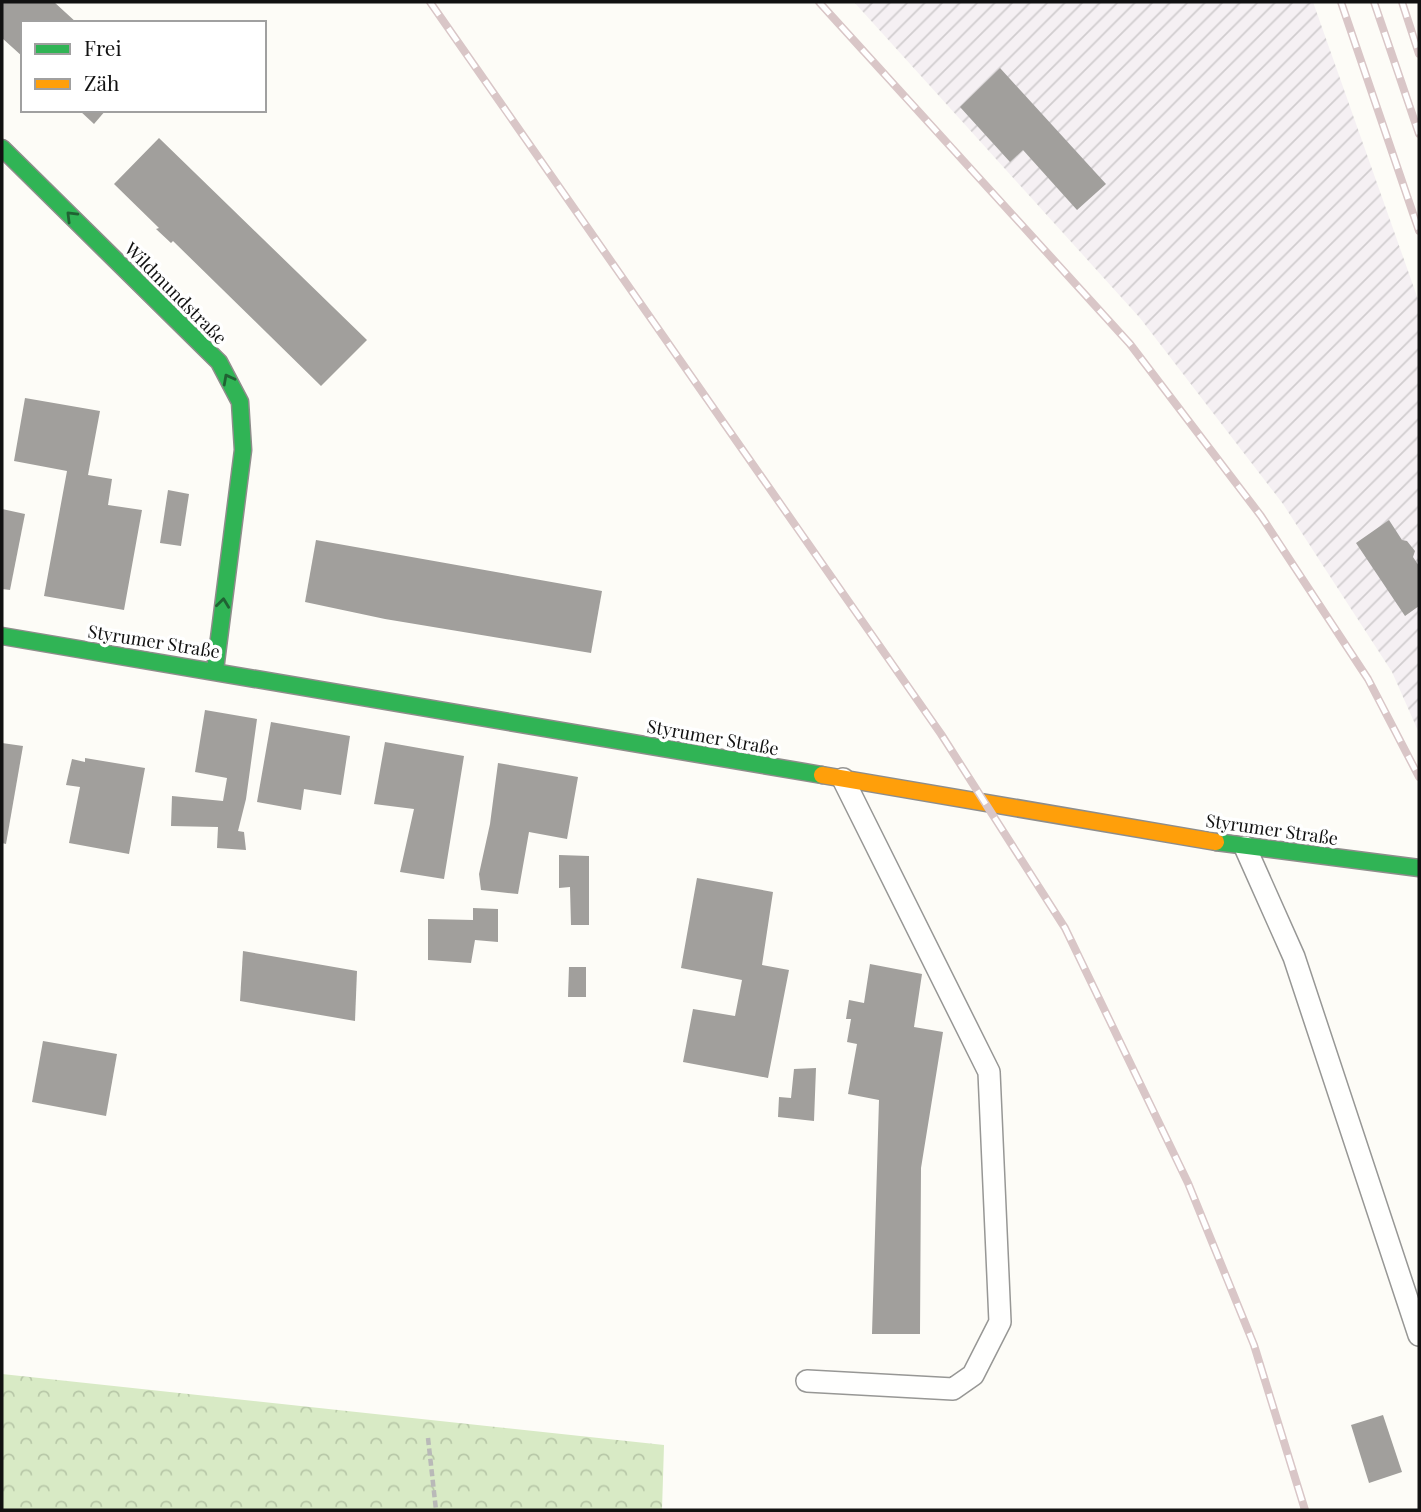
<svg xmlns="http://www.w3.org/2000/svg" width="1421" height="1512" font-family="'Playfair Display',serif">
  <style>
    .industrial { fill: url(#industrial-furrows) }
    .forest { fill: url(#forest-crowns) }
    .building { fill: #a19f9c }
    .lines { fill: none; stroke-linecap: round; stroke-linejoin: round }
    .lane-casing { stroke: #979795; stroke-width: 24 }
    .fast-casing { stroke: #8e8d8b; stroke-width: 19 }
    .slow-casing { stroke: #8e8d8b; stroke-width: 19 }
    .path { stroke: #b9b9b8; stroke-width: 4.5; stroke-dasharray: 7 3.5; stroke-linecap: butt }
    .lane { stroke: #fffffe; stroke-width: 21 }
    .fast { stroke: #30b455; stroke-width: 16 }
    .slow { stroke: #ff9f0a; stroke-width: 16 }
    .rail-casing { stroke: #d9c6c7; stroke-width: 8 }
    .rail { stroke: #fff; stroke-width: 5; stroke-dasharray: 16; stroke-linecap: butt }
    .oneway { stroke: #206233 }
    .labels { text-anchor: middle; dominant-baseline: central; stroke-width: 7; stroke-linejoin: round; paint-order: stroke }
    .street-label { font-size: 18px; fill: #111; stroke: #fff }
  </style>
  <defs>
    <pattern id="industrial-furrows" width="10" height="10" patternUnits="userSpaceOnUse" patternTransform="scale(1.75)"><rect width="10" height="10" fill="#f5f0f3"/><path d="M-1 1l2-2M0 10L10 0M9 11l2-2" fill="none" stroke="#d1cdcf"/></pattern>
    <pattern id="forest-crowns" width="20" height="18" patternUnits="userSpaceOnUse" patternTransform="scale(1.75)"><rect width="20" height="18" fill="#d8eac5"/><path d="M2 6a3 3 0 1 1 6 0M12 15a3 3 0 1 1 6 0" fill="none" stroke="#b8c8a8"/></pattern>
  </defs>
  <rect width="100%" height="100%" fill="#fdfcf7"/>
  <path class="industrial" d="M854,2H1313L1419,302V733L1392,672L1283,504L1140,318Z"/>
  <path class="forest" d="M2,1374L664,1445L662,1510H2Z"/>
  <g class="building">
    <path d="M2,2H54L77,23H23V57L2,38Z"/>
    <path d="M1000,68L1106,184L1077,210L1023,150L1010,162L960,107Z"/>
    <path d="M79,110H106L94,124Z"/>
    <path d="M159,138L367,340L321,386L173,241L171,243L156,229L159,228L114,184Z"/>
    <path d="M25,398L100,411L88,475L112,479L108,505L142,510L124,610L44,596L67,471L14,461Z"/>
    <path d="M168,490L189,494L181,546L160,543Z"/>
    <path d="M2,509L25,514L10,590L2,589Z"/>
    <path d="M1389,520L1402,540L1407,541L1415,551L1413,557L1419,566V606L1405,616L1356,543Z"/>
    <path d="M316,540L602,591L591,653L385,619L305,602Z"/>
    <path d="M205,710L257,719L246,799L238,831L244,832L246,850L217,848L218,827L171,826L172,796L223,801L227,778L195,772Z"/>
    <path d="M271,722L350,736L341,795L304,789L301,810L257,802Z"/>
    <path d="M385,742L464,756L444,879L400,872L414,809L374,804Z"/>
    <path d="M2,743L23,746L6,844L2,843Z"/>
    <path d="M85,758L145,768L129,854L69,843L80,787L66,785L72,759L85,762Z"/>
    <path d="M498,763L578,777L567,839L529,832L518,894L481,890L479,874L490,824Z"/>
    <path d="M559,855L589,856V925H571L570,887L559,888Z"/>
    <path d="M697,878L773,892L762,965L789,970L768,1078L683,1062L693,1009L735,1016L742,980L681,968Z"/>
    <path d="M473,908L498,909V942L475,940L471,963L428,960V919L473,920Z"/>
    <path d="M243,951L357,971L355,1021L240,1001Z"/>
    <path d="M870,964L922,974L914,1027L943,1032L921,1168L920,1334H872L879,1100L848,1094L857,1044L847,1042L851,1019H846L849,1000L864,1003Z"/>
    <path d="M569,967H586V997H568Z"/>
    <path d="M43,1041L117,1054L106,1116L32,1102Z"/>
    <path d="M816,1068L814,1121L778,1117L779,1097L791,1098L794,1069Z"/>
    <path d="M1383,1415L1402,1472L1369,1483L1351,1425Z"/>
  </g>
  <g class="lines">
    <g class="lane-casing">
      <g id="lane">
        <path d="M1245,847L1294,957L1419,1335"/>
        <path d="M807,1381L953,1389L973,1375L1000,1322L989,1072L843,779"/>
      </g>
    </g>
    <g class="fast-casing">
      <g id="fast">
        <path d="M2,148L219,362L240,402L243,450L215,670"/>
        <path d="M2,636L822,775"/>
        <path d="M1216,842L1419,868"/>
      </g>
    </g>
    <g class="slow-casing">
      <path id="slow" d="M822,775L1216,842"/>
    </g>
    <path class="path" d="M428,1438L436,1510"/>
    <use href="#lane" class="lane"/>
    <use href="#fast" class="fast"/>
    <use href="#slow" class="slow"/>
    <g class="rail-casing">
      <g id="rail">
        <path d="M430,2L941,734L1065,928L1188,1183L1254,1345L1305,1510"/>
        <path d="M819,2L1130,344L1261,516L1368,679L1419,777"/>
        <path d="M1341,2L1419,231"/>
        <path d="M1374,2L1419,134"/>
        <path d="M1402,2L1419,54"/>
      </g>
    </g>
    <use href="#rail" class="rail"/>
  </g>
  <defs><path id="oneway-chevron" d="M-2-3.5L2.5 0L-2 3.5" fill="none" stroke-width="1.6" stroke-linecap="round" stroke-linejoin="round" transform="scale(1.75)"/></defs>
  <g class="oneway">
    <use href="#oneway-chevron" transform="translate(71 216) rotate(-135)"/>
    <use href="#oneway-chevron" transform="translate(228 379) rotate(-118)"/>
    <use href="#oneway-chevron" transform="translate(223 603) rotate(-83)"/>
  </g>
  <g class="labels">
    <g class="street-label">
      <text transform="translate(176 293) rotate(45)">Wildmundstraße</text>
      <text transform="translate(154 641) rotate(9)">Styrumer Straße</text>
      <text transform="translate(713 737) rotate(10)">Styrumer Straße</text>
      <text transform="translate(1272 829) rotate(8)">Styrumer Straße</text>
    </g>
  </g>
  <rect width="1421" height="1512" fill="none" stroke="#111111" stroke-width="7"/>
  <rect x="21" y="21" width="245" height="91" fill="#ffffff" stroke="#a0a0a0" stroke-width="2"/>
  <rect x="35" y="44" width="35" height="10" fill="#30b455" stroke="#a0a0a0" stroke-width="2"/>
  <text x="84" y="56" font-size="21" fill="#111111">Frei</text>
  <rect x="35" y="79" width="35" height="10" fill="#ff9f0a" stroke="#a0a0a0" stroke-width="2"/>
  <text x="84" y="91" font-size="21" fill="#111111">Zäh</text>
</svg>
